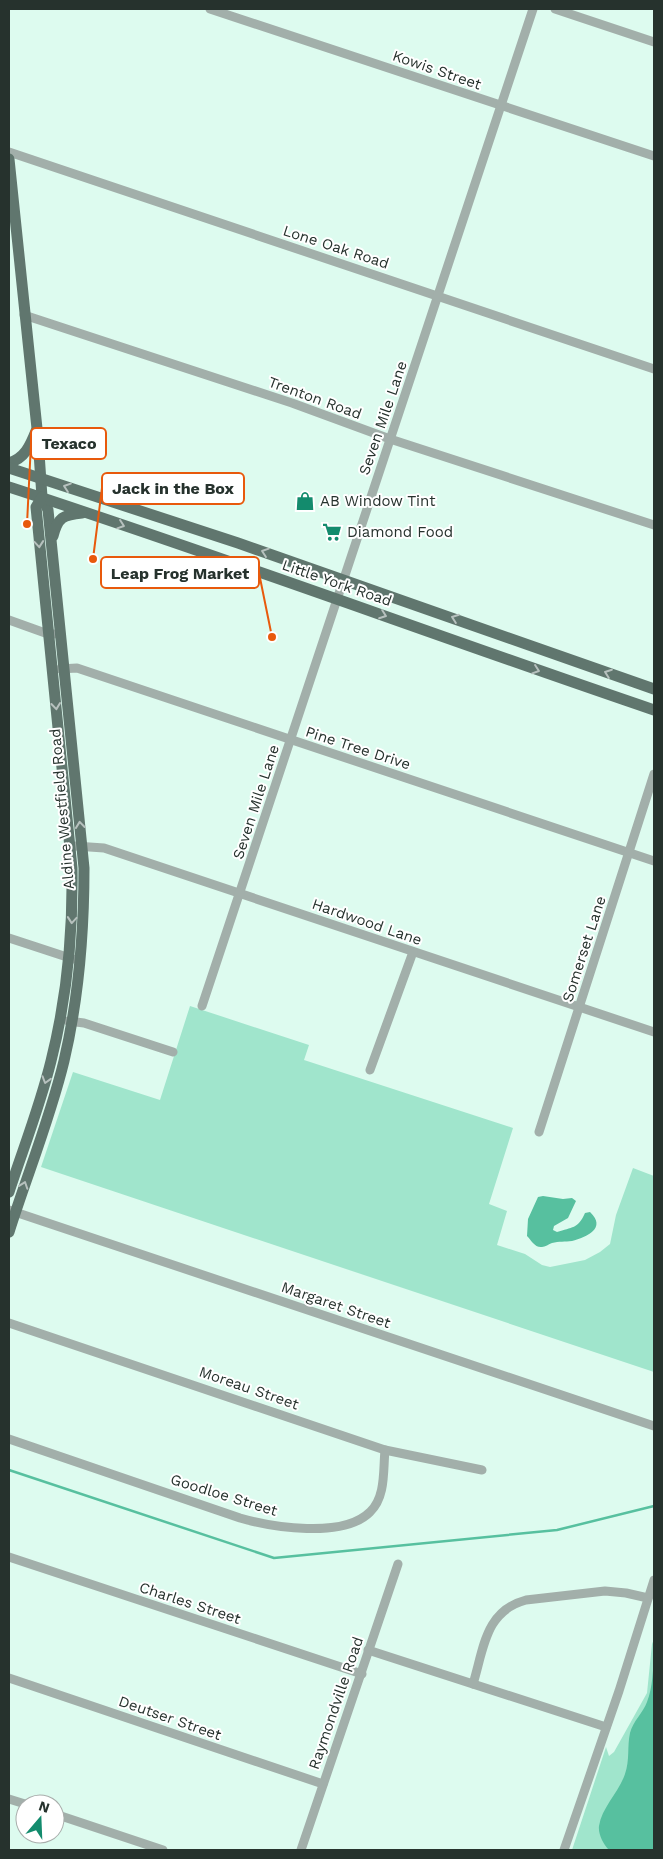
<svg xmlns="http://www.w3.org/2000/svg" width="663" height="1859" font-family="'Work Sans',sans-serif">
  <style>
    .green { fill: #a0e5cc }
    .water { fill: #57c09f }
    .lines { fill: none; stroke-linecap: round; stroke-linejoin: round }
    .stream { stroke: #57c09f; stroke-width: 2.5 }
    .minor { stroke: #a2afaa; stroke-width: 9 }
    .major { stroke: #60766e; stroke-width: 11 }
    .oneway { stroke: #b7c1be }
    .labels { text-anchor: middle; dominant-baseline: central; stroke-width: 4; stroke-linejoin: round; paint-order: stroke }
    .street-label { font-size: 15px; fill: #26322d; stroke: #fff }
    .poi-label { font-size: 15px; fill: #26322d; stroke: #fff; text-anchor: start }
    .leader { fill: none; stroke: #e8590c; stroke-width: 2 }
    .callout-dot { fill: #e8590c; stroke: #fff; stroke-width: 2 }
    .callout { fill: #fff; stroke: #e8590c; stroke-width: 2 }
    .callout-label { font-size: 16px; text-anchor: middle; font-weight: bold; fill: #26322d }
  </style>
  <rect width="100%" height="100%" fill="#ddfbef"/>
  <g class="green">
    <path d="M190,1006L309,1045L304,1060L513,1128L489,1204L507,1211L497,1245L525,1254L542,1265L550,1267L585,1260L600,1252L610,1244L616,1215L633,1168L654,1176V1372L41,1167L73,1072L160,1100Z"/>
    <path d="M654,1639V1850H572L606,1747L609,1756L614,1752L647,1693L652,1644Z"/>
  </g>
  <g class="water">
    <path d="M543,1196L563,1199L572,1198L576,1201L568,1218L554,1226L553,1230L557,1232C572,1227 578,1229 585,1213L590,1212C607,1228 587,1237 572,1241C565,1242 559,1241 552,1243C549,1244 545,1247 542,1247C535,1248 531,1240 527,1236L528,1219L538,1197Z"/>
    <path d="M654,1653V1850H609C603,1844 598,1834 599,1826C602,1807 619,1792 625,1774C630,1760 627,1746 630,1733C633,1721 643,1713 647,1702C653,1687 653,1669 654,1653Z"/>
  </g>
  <g class="lines">
    <path class="stream" d="M9,1470L274,1558L557,1530L654,1506"/>
    <g class="minor">
      <path d="M210,9L654,156"/>
      <path d="M555,9L654,42"/>
      <path d="M9,152L654,369"/>
      <path d="M24,315L292,403L390,439L654,525"/>
      <path d="M9,620L48,634H54"/>
      <path d="M60,669L77,668L654,861"/>
      <path d="M75,846L104,848L654,1032"/>
      <path d="M9,938L73,959"/>
      <path d="M202,1006L533,9"/>
      <path d="M68,1021L84,1023L173,1052"/>
      <path d="M370,1070L413,952"/>
      <path d="M539,1132L654,774"/>
      <path d="M9,1210L654,1426"/>
      <path d="M9,1323L385,1450L482,1470"/>
      <path d="M9,1439L240,1518C272,1527 343,1539 370,1512C386,1497 383,1470 385,1450"/>
      <path d="M9,1557L362,1674"/>
      <path d="M368,1650L606,1727"/>
      <path d="M9,1678L323,1784"/>
      <path d="M473,1684C484,1648 485,1611 526,1600L605,1591L626,1593L648,1598"/>
      <path d="M9,1799L25,1804"/>
      <path d="M55,1814L163,1850"/>
      <path d="M301,1850L398,1564"/>
      <path d="M564,1850L619,1691L654,1580"/>
    </g>
    <g class="major">
      <path d="M9,159L38,438L42,497L48,510L84,868C84,933 79,997 64,1061C50,1119 27,1175 9,1232"/>
      <path d="M9,463C25,458 30,446 36,431"/>
      <path d="M9,468L238,543L654,689"/>
      <path d="M9,487C225,557 439,637 654,710"/>
      <path d="M53,536C58,517 63,515 82,513"/>
      <path d="M9,1192C23,1149 40,1106 51,1061C67,998 73,933 72,868L36,507L42,497"/>
    </g>
  </g>
  <defs><path id="oneway-chevron" d="M-2-3.5L2.5 0L-2 3.5" fill="none" stroke-width="1.6" stroke-linecap="round" stroke-linejoin="round" transform="scale(1.25)"/></defs>
  <g class="oneway">
    <use href="#oneway-chevron" transform="translate(67 487) rotate(-161)"/>
    <use href="#oneway-chevron" transform="translate(121 525) rotate(19)"/>
    <use href="#oneway-chevron" transform="translate(39 544) rotate(85)"/>
    <use href="#oneway-chevron" transform="translate(265 552) rotate(-161)"/>
    <use href="#oneway-chevron" transform="translate(383 615) rotate(20)"/>
    <use href="#oneway-chevron" transform="translate(455 618) rotate(-160)"/>
    <use href="#oneway-chevron" transform="translate(536 670) rotate(19)"/>
    <use href="#oneway-chevron" transform="translate(608 673) rotate(-160)"/>
    <use href="#oneway-chevron" transform="translate(56 706) rotate(84)"/>
    <use href="#oneway-chevron" transform="translate(80 825) rotate(-96)"/>
    <use href="#oneway-chevron" transform="translate(72 920) rotate(95)"/>
    <use href="#oneway-chevron" transform="translate(46 1080) rotate(107)"/>
    <use href="#oneway-chevron" transform="translate(24 1185) rotate(-71)"/>
  </g>
  <defs>
    <g id="shop-bare" transform="scale(1.5)"><path d="M-5-2.5h2.3a2.7 3.5 0 0 1 5.4 0H5L5.5 6h-11ZM-1.5-2.5h3a1.5 2.3 0 0 0-3 0Z" fill="#138b6d" stroke="#fff" stroke-width="2.5" paint-order="stroke"/></g>
    <g id="supermarket-bare" transform="scale(1.5)"><path d="M-6-5.5h2.5l.6 2H6L4.5 2H-2.5L-4.4-4H-6ZM-1.5 3.2a1.3 1.3 0 1 0 .1 0ZM3 3.2a1.3 1.3 0 1 0 .1 0Z" fill="#138b6d" stroke="#fff" stroke-width="2.5" paint-order="stroke"/></g>
  </defs>
  <g fill-rule="evenodd">
    <use href="#shop-bare" x="305" y="501"/>
    <use href="#supermarket-bare" x="332" y="532"/>
  </g>
  <g class="labels">
    <g class="street-label">
      <text transform="translate(437 70) rotate(19)">Kowis Street</text>
      <text transform="translate(336 247) rotate(18)">Lone Oak Road</text>
      <text transform="translate(315 398) rotate(20)">Trenton Road</text>
      <text transform="translate(383 418) rotate(-71)">Seven Mile Lane</text>
      <text transform="translate(337 583) rotate(19)">Little York Road</text>
      <text transform="translate(358 748) rotate(18)">Pine Tree Drive</text>
      <text transform="translate(256 802) rotate(-72)">Seven Mile Lane</text>
      <text transform="translate(62 809) rotate(-95)">Aldine Westfield Road</text>
      <text transform="translate(367 922) rotate(19)">Hardwood Lane</text>
      <text transform="translate(584 949) rotate(-72)">Somerset Lane</text>
      <text transform="translate(336 1305) rotate(19)">Margaret Street</text>
      <text transform="translate(249 1388) rotate(19)">Moreau Street</text>
      <text transform="translate(224 1495) rotate(17)">Goodloe Street</text>
      <text transform="translate(190 1603) rotate(18)">Charles Street</text>
      <text transform="translate(336 1703) rotate(-71)">Raymondville Road</text>
      <text transform="translate(170 1718) rotate(19)">Deutser Street</text>
    </g>
    <g class="poi-label">
      <text x="320" y="501">AB Window Tint</text>
      <text x="347" y="532">Diamond Food</text>
    </g>
  </g>
  <path class="leader" d="M27 524L31 443M93 559L102 488M272 637L259 573"/>
  <g class="callout-dot">
    <circle cx="27" cy="524" r="5"/>
    <circle cx="93" cy="559" r="5"/>
    <circle cx="272" cy="637" r="5"/>
  </g>
  <g class="callout">
    <rect x="31" y="428" width="75" height="31" rx="5"/>
    <rect x="102" y="473" width="142" height="31" rx="5"/>
    <rect x="101" y="557" width="158" height="31" rx="5"/>
  </g>
  <g class="callout-label">
    <text x="69" y="449">Texaco</text>
    <text x="173" y="494">Jack in the Box</text>
    <text x="180" y="579">Leap Frog Market</text>
  </g>
  <rect width="663" height="1859" fill="none" stroke="#26322d" stroke-width="20"/>
  <g transform="translate(40 1819) rotate(19)"><circle r="24" fill="#ffffff" stroke="#a8adab"/>
  <path d="M0-4L9 19L0 12L-9 19Z" fill="#138b6d"/>
  <text y="-8" font-size="14" font-weight="bold" text-anchor="middle" fill="#26322d">N</text>
  </g>
</svg>
